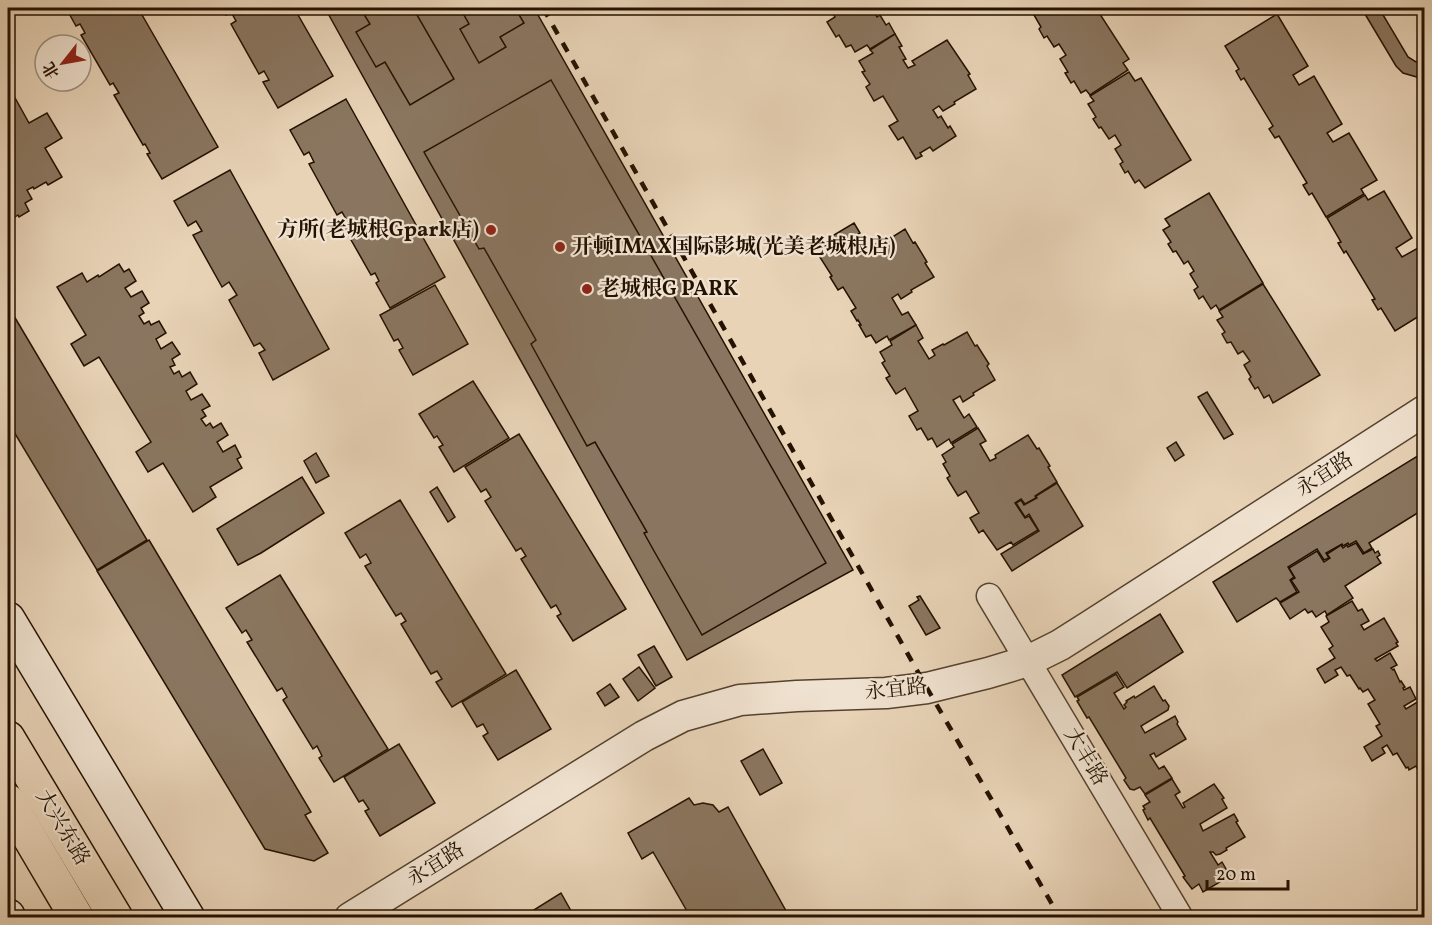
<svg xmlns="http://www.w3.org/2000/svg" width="1432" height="925" font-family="Vollkorn,'Noto Serif SC',serif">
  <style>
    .building { fill: #8a7660; stroke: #241201; stroke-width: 1.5 }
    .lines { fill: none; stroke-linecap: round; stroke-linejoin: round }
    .minor-casing { stroke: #55422e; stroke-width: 27 }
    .tertiary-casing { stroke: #55422e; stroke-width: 33 }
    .secondary-casing { stroke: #241201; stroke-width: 36 }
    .primary-casing { stroke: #241201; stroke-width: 36 }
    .minor { stroke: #f0e2d0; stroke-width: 24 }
    .tertiary { stroke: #f0e2d0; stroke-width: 30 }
    .secondary { stroke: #f0e2d0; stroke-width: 33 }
    .primary { stroke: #e8d3b7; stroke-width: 33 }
    .rail { stroke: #241201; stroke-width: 4.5; stroke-dasharray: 10 10; stroke-linecap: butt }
    .poi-dot { fill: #8f2418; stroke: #f0e2d0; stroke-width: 2 }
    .labels { text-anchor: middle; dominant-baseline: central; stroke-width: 4.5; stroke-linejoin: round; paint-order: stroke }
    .poi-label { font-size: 21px; font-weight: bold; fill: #241201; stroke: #f0e2d0; text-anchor: start }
    .street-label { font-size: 21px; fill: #241201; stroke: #f0e2d0 }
  </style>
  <rect width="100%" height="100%" fill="#e8d3b7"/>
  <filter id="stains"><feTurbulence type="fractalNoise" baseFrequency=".00333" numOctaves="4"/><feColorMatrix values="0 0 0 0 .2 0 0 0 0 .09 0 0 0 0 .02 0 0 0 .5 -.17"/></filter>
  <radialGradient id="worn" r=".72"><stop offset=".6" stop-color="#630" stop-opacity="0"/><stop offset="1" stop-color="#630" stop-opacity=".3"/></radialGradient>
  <g class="building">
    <path d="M66,8H138L218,147L162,179L147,154L150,153L145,144L143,145L114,95L119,93L113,83L110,85L81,35L85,33L80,24L76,26Z"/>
    <path d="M222,8H294L333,76L278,108L263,82L269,80L264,71L259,74L231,24L236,21L231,12L226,15Z"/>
    <path d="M325,8H534L853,570L687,660Z"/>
    <path d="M360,8H413L454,79L410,105L385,62L376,67L356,32L370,24Z"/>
    <path d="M460,8H515L524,23L500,37L506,47L479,63L460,29L469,24Z"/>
    <path d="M830,8H872L877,17L880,15L886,25L889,23L895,34L870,49L867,45L855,52L851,45L846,47L839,35L836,37L827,22L835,17Z"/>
    <path d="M1037,8H1096L1129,59L1123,63L1128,70L1090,95L1086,90L1081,93L1074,81L1071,83L1065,73L1068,72L1060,59L1066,55L1059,44L1054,47L1047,36L1044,38L1039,29L1041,27L1034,15L1040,11Z"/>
    <path d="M1363,8H1379L1408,57L1416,62L1424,61V76L1420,78L1403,73L1396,66L1362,9Z"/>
    <path d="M1277,14L1308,66L1293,75L1299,85L1314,76L1342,124L1327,133L1333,142L1349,133L1377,180L1361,189L1364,194L1326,217L1312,193L1309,195L1303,185L1307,183L1279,136L1275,138L1269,129L1273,126L1244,78L1241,80L1236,71L1239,69L1225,46Z"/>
    <path d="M895,34L902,46L899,47L906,59L903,60L908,68L915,65L912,61L947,40L970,74L968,75L976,89L954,102L955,104L943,111L939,106L933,110L938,118L941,116L948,128L950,126L956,136L933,151L930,147L920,153L922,156L916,159L903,137L898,140L889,126L898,121L883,96L874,101L866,87L870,84L862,72L865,71L859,61L873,53L870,50Z"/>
    <path d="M1129,72L1135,81L1141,78L1191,160L1145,188L1139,180L1135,183L1128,171L1125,173L1120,164L1123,162L1115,149L1121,145L1115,135L1109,139L1101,127L1099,128L1093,119L1096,117L1088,104L1094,101L1090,96Z"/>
    <path d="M551,80L826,563L702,635L654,551L644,533L647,532L595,442L587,446L531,344L536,340L484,248L479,249L424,152Z"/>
    <path d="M14,96L29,123L47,113L62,138L45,148L62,177L48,185L46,182L34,189L33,187L27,190L32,199L25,203L29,211L19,217L18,215L12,219L8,212V99Z"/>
    <path d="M346,99L445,277L390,308L376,283L379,281L375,273L371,275L342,224L347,221L342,212L337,215L309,164L314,162L309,152L304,155L290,130Z"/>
    <path d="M230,170L329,349L273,380L259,353L265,350L260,343L254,346L229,300L237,295L229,282L222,287L193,235L202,231L196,221L188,226L174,201Z"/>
    <path d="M1384,191L1412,238L1396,248L1402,257L1418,248L1424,259V313L1395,331L1381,308L1378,310L1372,300L1375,299L1346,251L1344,253L1338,243L1341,242L1327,218L1365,195L1368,200Z"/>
    <path d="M1209,193L1263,283L1219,310L1216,305L1211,309L1203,296L1199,299L1194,290L1198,287L1190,274L1194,271L1188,261L1184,264L1176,251L1173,252L1168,244L1171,242L1163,230L1170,226L1165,219Z"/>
    <path d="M854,223L860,233L855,236L867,256L873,252L870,248L881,241L883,243L905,229L913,243L915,242L927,262L925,263L934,277L911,290L912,292L901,299L898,294L892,298L902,315L908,312L916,325L889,340L887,336L876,343L871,335L866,337L859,325H861L858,320L857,321L851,311L856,308L843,287L838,290L830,277L832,276L816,251L832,242L829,238Z"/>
    <path d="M119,264L124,272L129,269L136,281L125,288L131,297L142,291L149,303L141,308L144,313L139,316L144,324L149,321L151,325L159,321L166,333L156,339L161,349L172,342L180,354L172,359L175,365L170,367L174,374L179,371L182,377L190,372L197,384L186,391L191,400L202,394L210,406L202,410L206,416L201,419L206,426L210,423L213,428L221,423L228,435L217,442L223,452L235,445L241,457L237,459L242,468L210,487L216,497L193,512L163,463L148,472L136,452L151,442L99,357L84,366L71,344L86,335L57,287L82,273L87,282L98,275L99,277Z"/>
    <path d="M1263,284L1320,375L1273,403L1269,395L1264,398L1258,387L1255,389L1249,379L1251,377L1244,365L1250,361L1243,351L1238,354L1231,342L1227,343L1222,334L1225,332L1217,320L1223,317L1219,311Z"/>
    <path d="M435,285L468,344L413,375L399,350L403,348L398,339L394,341L380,315Z"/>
    <path d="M8,306L147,540L97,570L8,422Z"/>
    <path d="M916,325L923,338L918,341L929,359L935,355L932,350L943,344L944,345L967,332L975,346L977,345L989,364L987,366L995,380L973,393L974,395L963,402L960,396L953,400L964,418L969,414L977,427L951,443L949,439L937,447L932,438L928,440L921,428L917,430L909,416L918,411L905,388L896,394L886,378L890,376L882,363L885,361L880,352L892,345L890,341Z"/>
    <path d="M473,381L509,438L454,472L439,447L443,445L437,436L434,438L419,414Z"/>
    <path d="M1207,392L1233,434L1224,439L1198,397Z"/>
    <path d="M978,428L986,441L980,444L990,461L996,458L995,455L1028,435L1037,449L1039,448L1050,466L1048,467L1057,482L1035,496L1036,498L1025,504L1021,499L1015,503L1025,518L1029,516L1038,530L1013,545L1011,542L997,550L983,530L979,533L970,518L979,513L966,491L958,496L947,478L950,476L943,464L946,462L942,455L954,447L952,444Z"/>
    <path d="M519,434L626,609L573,641L557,616L561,614L556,605L551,608L521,559L526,556L521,548L516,551L485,501L491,497L486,489L481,492L465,467Z"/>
    <path d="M1176,442L1184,455L1175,461L1167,448Z"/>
    <path d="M1424,452V509L1369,543L1372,548L1364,553L1356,541L1349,545L1348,543L1343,546L1342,544L1326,553L1329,558L1324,560L1317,549L1288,567L1294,577L1290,580L1297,592L1280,602L1276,598L1237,622L1213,582Z"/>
    <path d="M316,453L329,476L316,483L304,461Z"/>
    <path d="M302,477L324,513L261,553L238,565L217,529Z"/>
    <path d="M1057,483L1083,526L1012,571L1001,554L1039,531L1029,514L1025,517L1016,503L1021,500L1024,505L1037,498L1036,496Z"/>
    <path d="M437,487L455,517L448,522L430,492Z"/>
    <path d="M400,500L506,674L452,707L436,682L442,679L437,671L431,674L401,624L406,621L401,613L396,616L365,566L371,563L366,554L360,558L345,533Z"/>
    <path d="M149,540L311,812L305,815L328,853L314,861L265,849L97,571Z"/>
    <path d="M1356,543L1363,554L1373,549L1375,553L1378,551L1380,555L1377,557L1381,563L1345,586L1353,598L1327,615L1325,611L1316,617L1312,611L1308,613L1305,609L1290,619L1280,603L1299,592L1291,580L1295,578L1289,568L1317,551L1324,562L1330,558L1327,554L1341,545L1343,548L1347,545L1348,547Z"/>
    <path d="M280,575L388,749L334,782L319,758L322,756L317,746L313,749L283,700L287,697L282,688L277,691L247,642L252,640L246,630L242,633L226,608Z"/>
    <path d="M920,596L940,628L926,635L909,606L919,600L917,597Z"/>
    <path d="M1352,601L1358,611L1362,609L1369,621L1361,625L1364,630L1384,618L1398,642L1396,643L1398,646L1375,659L1377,661L1390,653L1397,665L1391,668L1393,670L1394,669L1400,682L1401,681L1405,687L1403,688L1404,690L1410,687L1416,699L1404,706L1406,709L1424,698V769L1419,772L1416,766L1409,770L1408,767L1406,768L1397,753L1393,755L1387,745L1382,748L1385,753L1372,761L1364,747L1382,736L1376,726L1380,724L1368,704L1375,700L1368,689L1363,692L1360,688L1359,689L1350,675L1347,676L1341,667L1335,670L1338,675L1325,683L1317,669L1335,658L1329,649L1333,646L1321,627L1329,622L1326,616Z"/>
    <path d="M1160,614L1183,652L1127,688L1117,672L1075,697L1062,675Z"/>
    <path d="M654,646L672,677L656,686L638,655Z"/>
    <path d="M639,667L655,688L638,701L623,679Z"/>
    <path d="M516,670L551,729L498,760L483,736L488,733L483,724L477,727L462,702Z"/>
    <path d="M1116,674L1124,687L1114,693L1124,709L1126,707L1124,705L1127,702L1126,701L1134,696L1135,698L1154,686L1163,701L1165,700L1169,706L1168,710L1141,726L1145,733L1175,716L1178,722L1177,724L1186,739L1156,757L1154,753L1150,755L1159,769L1164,766L1172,778L1145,794L1140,787L1134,790L1130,789L1124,780L1126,778L1089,717L1087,718L1077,701L1079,700L1077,697Z"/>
    <path d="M610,684L619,697L605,706L597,693Z"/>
    <path d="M399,744L435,803L380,836L365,811L369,809L363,800L359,802L344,777Z"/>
    <path d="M763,749L782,783L760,795L741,761Z"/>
    <path d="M1172,779L1180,792L1175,795L1183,808L1185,807L1183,803L1214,784L1224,798L1222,799L1227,808L1200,824L1203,831L1234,814L1238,821L1236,822L1245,837L1226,848L1227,850L1220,854L1216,855L1213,852H1210L1218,865L1222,862L1230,876L1203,892L1199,884L1192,889L1183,877L1185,876L1150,818L1148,820L1143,810L1145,809L1143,806L1150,802L1145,795Z"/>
    <path d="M689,798L694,805L703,803L713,805L719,812L728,807L790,918H691L653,852L642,859L628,833Z"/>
    <path d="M561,893L575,918H521Z"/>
  </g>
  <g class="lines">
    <g class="minor-casing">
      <path id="minor" d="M989,596L1181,918"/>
    </g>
    <g class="tertiary-casing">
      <path id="tertiary" d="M350,918L644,736L683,716L740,700L797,696L886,693L927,688L988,673L1028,661L1060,645L1090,626L1424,411"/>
    </g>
    <g class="secondary-casing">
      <g id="secondary">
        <path d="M8,619L188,918"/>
        <path d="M8,916V918"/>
      </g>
    </g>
    <g class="primary-casing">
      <g id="primary">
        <path d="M8,738L116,918"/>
        <path d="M8,801L77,918"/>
      </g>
    </g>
    <use href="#minor" class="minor"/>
    <use href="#tertiary" class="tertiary"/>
    <use href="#secondary" class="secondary"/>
    <use href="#primary" class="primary"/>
    <path class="rail" d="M543,8L927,688L1060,918"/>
  </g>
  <g class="poi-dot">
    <circle cx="491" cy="230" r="6"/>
    <circle cx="560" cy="247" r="6"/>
    <circle cx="587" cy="289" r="6"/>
  </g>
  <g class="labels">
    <g class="poi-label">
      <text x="479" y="230" text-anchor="end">方所(老城根Gpark店)</text>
      <text x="572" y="247">开顿IMAX国际影城(光美老城根店)</text>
      <text x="599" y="289">老城根G PARK</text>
    </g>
    <g class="street-label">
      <text transform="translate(1325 475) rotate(-33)">永宜路</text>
      <text transform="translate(896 690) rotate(-6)">永宜路</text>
      <text transform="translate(1085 757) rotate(59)">大丰路</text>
      <text transform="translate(62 828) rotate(59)">大兴东路</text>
      <text transform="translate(436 865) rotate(-32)">永宜路</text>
    </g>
  </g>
  <rect width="1432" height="925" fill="none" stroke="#e8d3b7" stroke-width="30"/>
  <rect x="9" y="9" width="1414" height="907" fill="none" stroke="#241201" stroke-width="3"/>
  <rect x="15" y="15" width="1402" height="895" fill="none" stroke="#241201" stroke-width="1.5"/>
  <g transform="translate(63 63) rotate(239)"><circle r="28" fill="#f0e2d0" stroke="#9e8f7d" stroke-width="1.5"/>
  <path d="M0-4.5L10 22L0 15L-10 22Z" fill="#8f2418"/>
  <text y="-9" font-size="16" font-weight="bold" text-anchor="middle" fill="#241201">北</text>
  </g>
  <path d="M1207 880v9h81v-9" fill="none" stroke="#241201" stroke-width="3"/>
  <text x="1216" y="880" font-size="18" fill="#241201" stroke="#f0e2d0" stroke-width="4.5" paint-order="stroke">20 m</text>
  <rect width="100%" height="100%" filter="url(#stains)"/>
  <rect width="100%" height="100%" fill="url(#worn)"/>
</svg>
